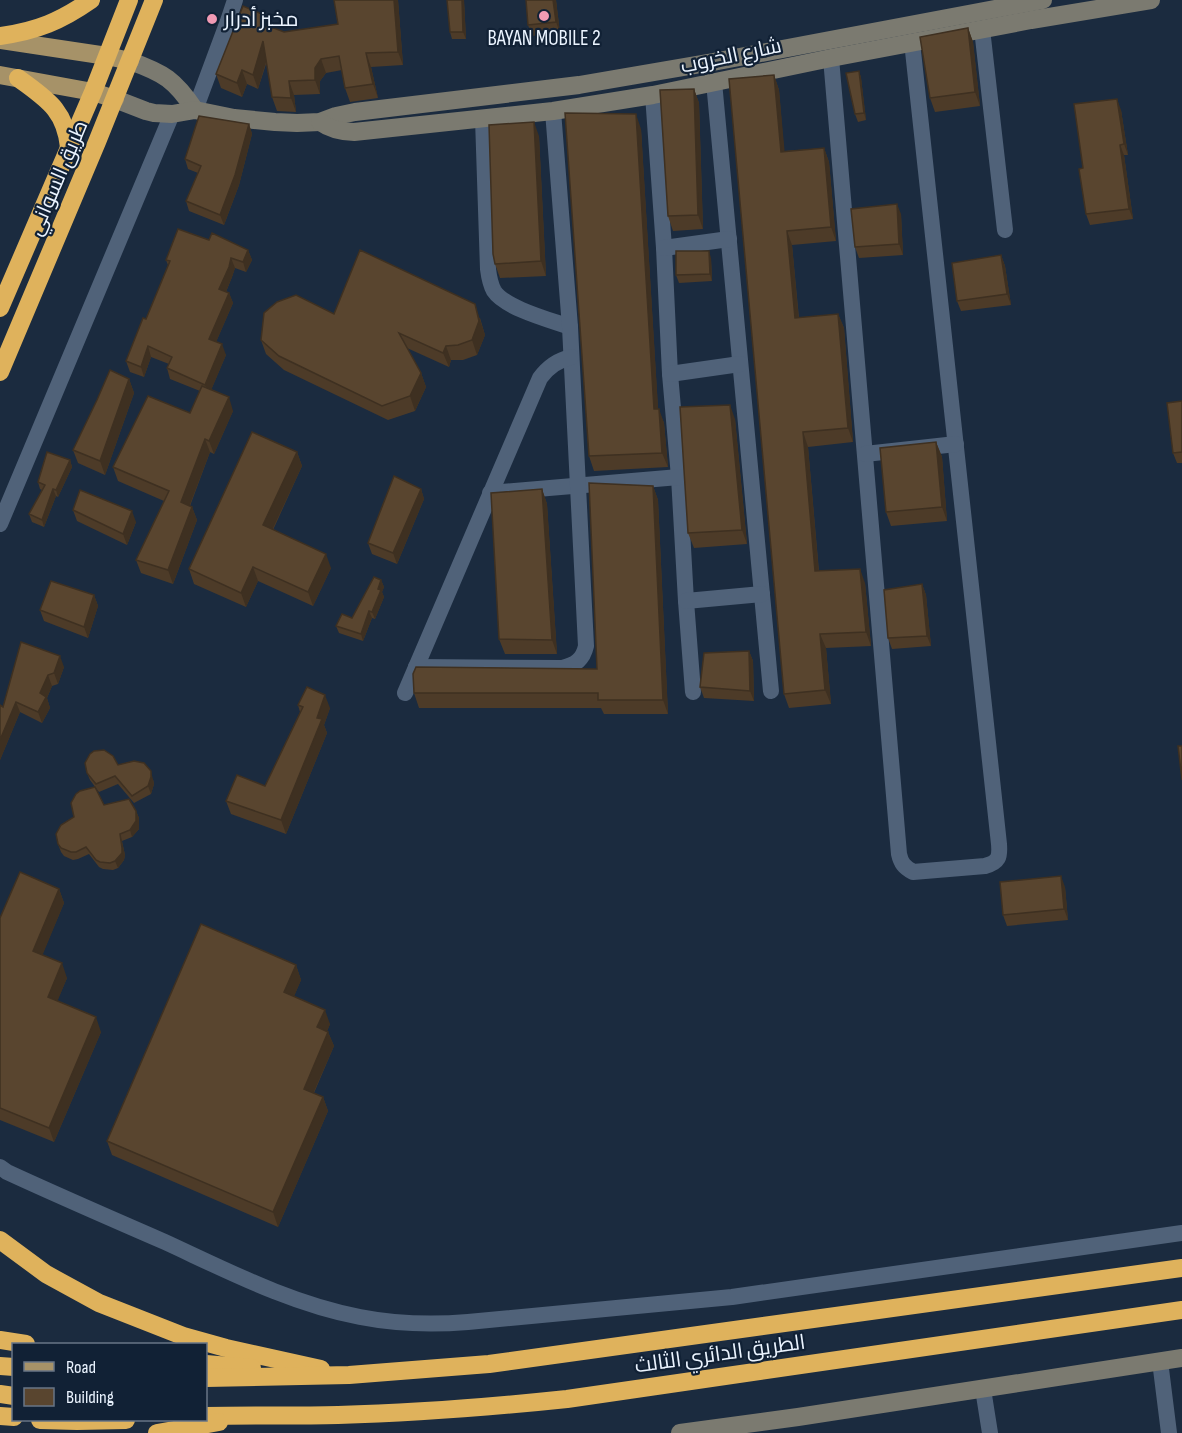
<svg xmlns="http://www.w3.org/2000/svg" width="1182" height="1433" font-family="'Sofia Sans Condensed',Cairo,sans-serif">
  <style>
    .lines { fill: none; stroke-linecap: round; stroke-linejoin: round }
    .street { stroke: #506279; stroke-width: 16 }
    .secondary { stroke: #7b7a70; stroke-width: 18 }
    .primary { stroke: #a69268; stroke-width: 18 }
    .highway { stroke: #dfb25c; stroke-width: 18 }
    .wall { fill: #4d3b28 }
    .shaded-wall { fill: #3e3021 }
    .building { fill: #59452f; stroke: #3e3021; stroke-width: 1.5 }
    .poi-dot { fill: #f09ab4; stroke: #112135; stroke-width: 2 }
    .labels { text-anchor: middle; dominant-baseline: central; stroke-width: 4.5; stroke-linejoin: round; paint-order: stroke }
    .poi-label { font-size: 21px; fill: #ebf4ff; stroke: #112135; text-anchor: start }
    .street-label { font-size: 21px; fill: #ebf4ff; stroke: #112135 }
  </style>
  <rect width="100%" height="100%" fill="#1b2b3f"/>
  <g class="lines">
    <g class="street">
      <path d="M982,29L1005,230"/>
      <path d="M831,58L899,854C901,863 904,867 913,872L985,866C999,862 1000,857 999,844L912,42"/>
      <path d="M714,82L771,691"/>
      <path d="M653,95L664,248L670,374L679,477L686,601L693,692"/>
      <path d="M195,110L228,21L235,0"/>
      <path d="M483,119L488,269C489,277 490,284 494,291C505,308 550,320 570,327"/>
      <path d="M664,248L729,239"/>
      <path d="M670,374L740,364"/>
      <path d="M865,454L956,444"/>
      <path d="M490,493L679,477"/>
      <path d="M0,524L172,114"/>
      <path d="M686,601L762,594"/>
      <path d="M416,667L562,668C576,665 583,659 586,646L570,327L553,111"/>
      <path d="M405,693L540,378C548,367 558,360 571,357"/>
      <path d="M0,1167L7,1172C59,1196 112,1219 165,1242C228,1271 291,1304 360,1317C396,1324 432,1325 468,1322L732,1297L1182,1233"/>
      <path d="M1160,1361L1169,1433"/>
      <path d="M983,1389L990,1433"/>
    </g>
    <g class="secondary">
      <path d="M130,61C164,73 175,80 195,110"/>
      <path d="M115,99L146,111L154,113L172,114L195,110L234,118L275,122L297,123L320,122L336,116L355,112L579,85L713,62L1043,0"/>
      <path d="M320,122C330,129 341,132 354,132L553,111L653,95L831,58L1031,20L1151,0"/>
      <path d="M680,1433L798,1417L1182,1358"/>
    </g>
    <g class="primary">
      <path d="M0,40L107,56L130,61"/>
      <path d="M0,75L93,92L115,99"/>
    </g>
    <g class="highway">
      <path d="M0,36C37,31 61,21 91,0"/>
      <path d="M18,78C46,99 65,109 69,147"/>
      <path d="M0,308L93,92L129,0"/>
      <path d="M0,372L97,142L154,0"/>
      <path d="M0,1240L46,1274L99,1303L183,1336L226,1348L321,1369"/>
      <path d="M0,1340L26,1344"/>
      <path d="M206,1364L252,1368"/>
      <path d="M0,1366L14,1367"/>
      <path d="M206,1378L349,1375L489,1364L1182,1268"/>
      <path d="M0,1394L14,1396"/>
      <path d="M0,1416L14,1417"/>
      <path d="M206,1416C250,1415 294,1416 338,1415C415,1413 491,1407 567,1399L1182,1310"/>
      <path d="M40,1420L77,1421L126,1420"/>
      <path d="M157,1433L219,1422"/>
    </g>
  </g>
  <g class="wall">
    <path d="M334,0H398L403,65L371,67L378,98L350,102L345,88L342,70L326,73L320,81V94L294,95L296,112L277,111L272,97L267,61L258,89L247,84L242,97L221,88L216,74L264,15L268,26L284,32L338,24Z"/>
    <path d="M464,0L466,39H452L450,32Z"/>
    <path d="M556,0L560,33L532,36L528,25Z"/>
    <path d="M968,28L973,42L980,106L935,112L930,98Z"/>
    <path d="M859,71L861,78L866,120L858,122L855,114Z"/>
    <path d="M774,75L779,90L784,151L824,148L829,162L836,241L792,245L799,318L838,314L844,328L853,442L808,447L819,571L865,583L871,646L826,648L831,704L789,708L784,694Z"/>
    <path d="M694,89L699,103L703,229L673,231L668,216Z"/>
    <path d="M1121,110L1128,155H1124L1133,219L1090,225L1086,214L1083,168Z"/>
    <path d="M249,124L252,134L239,185L224,225L189,211L186,201L198,173L188,169L185,159Z"/>
    <path d="M641,129L658,409L664,423L668,467L594,471L589,456Z"/>
    <path d="M539,136L546,276L500,278L495,264Z"/>
    <path d="M901,214L903,255L859,258L855,247Z"/>
    <path d="M248,250L252,260L246,272L235,268L232,277L226,292L229,293L233,303L216,342L226,355L211,390L233,411L214,454L210,452L190,506L192,507L197,520L173,584L141,573L136,560L164,501L118,481L113,467L190,413L200,391L170,379L167,368L169,364L151,357L144,377L130,372L126,361L146,319L168,265L166,260Z"/>
    <path d="M1001,255L1005,266L1011,305L961,311L957,301Z"/>
    <path d="M711,258L712,281L679,283L676,275Z"/>
    <path d="M334,314L480,318L485,335L477,355L463,360H451L449,367L407,348L421,373L426,387L415,411L388,420L284,370L266,354L261,340Z"/>
    <path d="M129,379L134,393L105,475L78,463L73,450Z"/>
    <path d="M1182,401V463H1177L1173,453Z"/>
    <path d="M735,419L747,544L694,548L688,533Z"/>
    <path d="M936,442L942,457L947,521L891,526L886,512Z"/>
    <path d="M297,452L302,466L273,530L331,568L313,606L258,581L246,607L194,584L189,569Z"/>
    <path d="M70,460L72,467L58,497L56,496L44,527L32,522L29,514L42,490L40,489L38,482Z"/>
    <path d="M653,486L658,500L668,714H604L601,708H419L414,693L597,669Z"/>
    <path d="M421,489L424,499L397,564L372,554L368,543Z"/>
    <path d="M542,489L547,504L557,654H505L499,639Z"/>
    <path d="M73,510L136,522L127,545L77,521Z"/>
    <path d="M381,580L384,587L382,592L384,597L375,619L372,618L363,641L339,633L336,626L352,618Z"/>
    <path d="M922,584L926,595L931,646L892,649L888,638Z"/>
    <path d="M94,595L98,606L88,638L44,621L40,610Z"/>
    <path d="M21,642L64,667L58,684L52,686L47,698L50,708L42,723L20,712L0,760V705L3,707Z"/>
    <path d="M749,651L753,661L754,701L704,698L700,687Z"/>
    <path d="M298,705L330,708L324,725L327,733L286,834L231,814L226,801L265,786L300,712Z"/>
    <path d="M118,765L153,779L154,784L151,794L134,803L118,784L99,792L90,780L87,773Z"/>
    <path d="M136,811L139,818V829L132,837L122,841L125,855L124,860L118,868L113,870L103,869L99,867L89,854L78,859L73,860L64,856L61,852L58,844Z"/>
    <path d="M1065,887L1068,920L1007,926L1003,915Z"/>
    <path d="M59,889L64,903L42,955L67,978L57,1001L101,1032L54,1142L0,1120V918Z"/>
    <path d="M296,965L301,980L294,996L330,1024L327,1031L328,1032L334,1046L314,1093L323,1097L328,1111L278,1227L112,1155L107,1141Z"/>
  </g>
  <g class="shaded-wall">
    <path d="M394,0H398L403,65L398,52Z"/>
    <path d="M462,0H464L466,39L463,32Z"/>
    <path d="M553,0H556L560,33L556,22Z"/>
    <path d="M264,15L269,29L261,23Z"/>
    <path d="M968,28L973,42L980,106L975,92Z"/>
    <path d="M263,41L268,55L258,89L253,75Z"/>
    <path d="M366,53L371,67L378,98L373,84Z"/>
    <path d="M321,59L326,73L320,81V94L315,80V68Z"/>
    <path d="M242,70L247,84L242,97L237,83Z"/>
    <path d="M859,71L861,78L866,120L864,113Z"/>
    <path d="M774,75L779,90L786,166L781,152Z"/>
    <path d="M289,81L294,95L296,112L291,98Z"/>
    <path d="M694,89L699,103L703,229L698,215Z"/>
    <path d="M1117,99L1121,110L1128,155L1124,144Z"/>
    <path d="M636,114L641,129L659,423L654,409Z"/>
    <path d="M534,122L539,136L546,276L541,261Z"/>
    <path d="M249,124L252,134L239,185L224,225L220,215Z"/>
    <path d="M1120,145L1124,155L1133,219L1129,209Z"/>
    <path d="M824,148L829,162L836,241L831,227Z"/>
    <path d="M897,204L901,214L903,255L899,244Z"/>
    <path d="M787,231L792,245L800,332L795,318Z"/>
    <path d="M248,250L252,260L246,272L243,262Z"/>
    <path d="M709,251L711,258L712,281L710,274Z"/>
    <path d="M1001,255L1005,266L1011,305L1007,294Z"/>
    <path d="M231,258L235,268L232,277L223,299L219,289Z"/>
    <path d="M229,293L233,303L213,349L209,339Z"/>
    <path d="M475,304L485,335L477,355L472,340Z"/>
    <path d="M838,314L844,328L853,442L848,428Z"/>
    <path d="M222,344L226,355L209,395L205,385Z"/>
    <path d="M148,346L151,357L144,377L141,367Z"/>
    <path d="M446,346L451,360L449,367L443,353Z"/>
    <path d="M421,373L426,387L415,411L410,396Z"/>
    <path d="M129,379L134,393L105,475L100,461Z"/>
    <path d="M229,397L233,411L214,454L209,441Z"/>
    <path d="M730,405L735,419L747,544L742,530Z"/>
    <path d="M659,409L664,423L668,467L662,453Z"/>
    <path d="M803,432L808,447L820,585L815,571Z"/>
    <path d="M205,439L210,452L186,515L181,502Z"/>
    <path d="M936,442L942,457L947,521L942,507Z"/>
    <path d="M297,452L302,466L268,539L263,525Z"/>
    <path d="M70,460L72,467L58,497L56,490Z"/>
    <path d="M653,486L658,500L668,714L663,700Z"/>
    <path d="M53,489L56,496L44,527L42,520Z"/>
    <path d="M421,489L424,499L397,564L393,553Z"/>
    <path d="M542,489L547,504L557,654L552,640Z"/>
    <path d="M192,507L197,520L173,584L168,570Z"/>
    <path d="M132,511L136,522L127,545L123,534Z"/>
    <path d="M326,554L331,568L313,606L308,592Z"/>
    <path d="M253,567L258,581L246,607L241,593Z"/>
    <path d="M860,569L865,583L871,646L866,632Z"/>
    <path d="M381,580L384,587L382,592L384,597L375,619L372,612L378,589Z"/>
    <path d="M922,584L926,595L931,646L927,636Z"/>
    <path d="M94,595L98,606L88,638L84,627Z"/>
    <path d="M369,611L372,618L363,641L361,634Z"/>
    <path d="M820,634L826,648L831,704L825,690Z"/>
    <path d="M749,651L753,661L754,701L750,691Z"/>
    <path d="M60,656L64,667L58,684L54,673Z"/>
    <path d="M48,675L52,686L47,698L50,708L42,723L38,712L40,693Z"/>
    <path d="M325,695L330,708L324,725L327,733L286,834L281,820Z"/>
    <path d="M16,702L20,712L0,760V740Z"/>
    <path d="M151,771L154,784L151,794L148,786Z"/>
    <path d="M136,811L139,818V829L132,837L130,830Z"/>
    <path d="M120,834L125,855L124,860L118,868L115,861Z"/>
    <path d="M1061,876L1065,887L1068,920L1064,909Z"/>
    <path d="M59,889L64,903L38,966L33,951Z"/>
    <path d="M62,963L67,978L53,1012L48,997Z"/>
    <path d="M296,965L301,980L290,1006L284,992Z"/>
    <path d="M325,1010L330,1024L323,1042L317,1027Z"/>
    <path d="M96,1017L101,1032L54,1142L49,1128Z"/>
    <path d="M328,1032L334,1046L309,1103L304,1089Z"/>
    <path d="M323,1097L328,1111L278,1227L273,1212Z"/>
  </g>
  <g class="building">
    <path d="M334,0H394L398,52L366,53L373,84L345,88L339,56L321,59L315,68V80L289,81L291,98L272,97L263,41L253,75L242,70L237,83L216,74L243,6L264,15L261,23L284,32L338,24Z"/>
    <path d="M447,0H462L463,32H450Z"/>
    <path d="M526,0H553L556,22L528,25Z"/>
    <path d="M968,28L975,92L930,98L920,37Z"/>
    <path d="M859,71L864,113L855,114L846,73Z"/>
    <path d="M774,75L781,152L824,148L831,227L787,231L795,318L838,314L848,428L803,432L815,571L860,569L866,632L820,634L825,690L784,694L729,79Z"/>
    <path d="M694,89L698,215L668,216L660,90Z"/>
    <path d="M1117,99L1124,144L1120,145L1129,209L1086,214L1079,169L1083,168L1074,104Z"/>
    <path d="M565,113L636,114L654,409H659L662,453L589,456Z"/>
    <path d="M199,116L249,124L235,175L220,215L186,201L201,166L185,159Z"/>
    <path d="M534,122L541,261L495,264L493,254L489,125Z"/>
    <path d="M897,204L899,244L855,247L851,209Z"/>
    <path d="M178,229L209,240L212,233L248,250L243,262L231,258L229,267L219,289L229,293L209,339L222,344L205,385L167,368L172,357L148,346L141,367L126,361L143,318L146,319L170,261L166,260Z"/>
    <path d="M360,250L475,304L479,321L472,340L458,345L446,346L443,353L399,333L421,373L410,396L382,406L279,356L261,340L264,313L277,302L296,295L334,314Z"/>
    <path d="M676,251H709L710,274L676,275Z"/>
    <path d="M1001,255L1007,294L957,301L952,263Z"/>
    <path d="M110,370L129,379L100,461L73,450L97,400Z"/>
    <path d="M202,386L229,397L209,441L205,439L181,502L192,507L168,570L136,560L169,491L113,467L148,396L190,413Z"/>
    <path d="M1182,401V452L1173,453L1167,403Z"/>
    <path d="M730,405L742,530L688,533L680,407Z"/>
    <path d="M252,432L297,452L263,525L326,554L308,592L253,567L241,593L189,569Z"/>
    <path d="M936,442L942,507L886,512L880,448Z"/>
    <path d="M47,452L70,460L56,490L53,489L42,520L29,514L45,485L38,482Z"/>
    <path d="M394,476L421,489L393,553L368,543Z"/>
    <path d="M589,483L653,486L663,700H598V693H414L413,674L416,667L597,669Z"/>
    <path d="M542,489L552,640L499,639L491,493Z"/>
    <path d="M80,490L132,511L123,534L73,510Z"/>
    <path d="M374,577L381,580L378,589L381,590L372,612L369,611L361,634L336,626L342,614L352,618Z"/>
    <path d="M51,581L94,595L84,627L40,610Z"/>
    <path d="M922,584L927,636L888,638L884,590Z"/>
    <path d="M21,642L60,656L54,673L48,675L40,693L46,697L38,712L16,702L0,740V705L3,707Z"/>
    <path d="M749,651L750,691L700,687L704,653Z"/>
    <path d="M307,687L325,695L317,718L322,719L281,820L226,801L237,775L265,786L303,707L298,705Z"/>
    <path d="M1178,746H1182V780Z"/>
    <path d="M104,750L113,756L118,765L134,761L144,763L151,771V777L148,786L132,796L115,776L96,784L87,773L85,763L90,754L94,751Z"/>
    <path d="M95,787L104,805L129,799L136,811V821L130,830L120,834L122,848V853L115,861L110,863L100,862L96,860L86,847L76,852H71L61,848L58,844L56,834L61,825L74,817L71,803L76,794L80,791Z"/>
    <path d="M20,872L59,889L33,951L62,963L48,997L96,1017L49,1128L0,1108V918Z"/>
    <path d="M1061,876L1064,909L1003,915L1000,882Z"/>
    <path d="M201,924L296,965L284,992L325,1010L317,1027L328,1032L304,1089L323,1097L273,1212L107,1141Z"/>
  </g>
  <g class="poi-dot">
    <circle cx="544" cy="16" r="6"/>
    <circle cx="212" cy="19" r="6"/>
  </g>
  <g class="labels">
    <g class="poi-label">
      <text x="224" y="19">مخبز أدرار</text>
      <text x="544" y="38" text-anchor="middle">BAYAN MOBILE 2</text>
    </g>
    <g class="street-label">
      <text transform="translate(731 56) rotate(-12)">شارع الخروب</text>
      <text transform="translate(58 178) rotate(-67)">طريق السواني</text>
      <text transform="translate(720 1354) rotate(-8)">الطريق الدائري الثالث</text>
    </g>
  </g>
  <rect x="12" y="1343" width="195" height="78" fill="#112135" stroke="#687586" stroke-width="1.5"/>
  <rect x="24" y="1362" width="30" height="9" fill="#a69268" stroke="#687586" stroke-width="1.5"/>
  <text x="66" y="1373" font-size="18" fill="#ebf4ff">Road</text>
  <rect x="24" y="1388" width="30" height="18" fill="#59452f" stroke="#687586" stroke-width="1.5"/>
  <text x="66" y="1403" font-size="18" fill="#ebf4ff">Building</text>
</svg>
